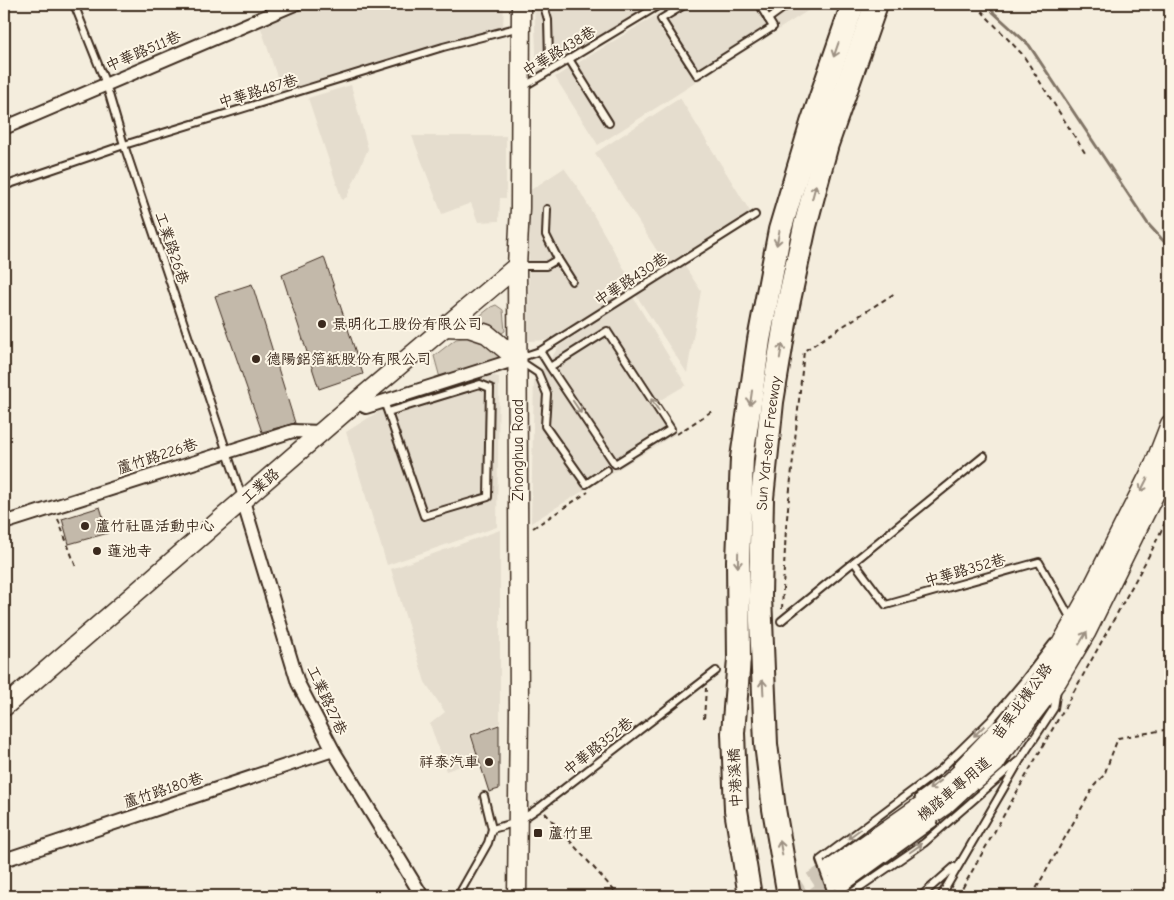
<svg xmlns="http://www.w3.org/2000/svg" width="1174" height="900" font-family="'Comic Neue','LXGW WenKai TC',sans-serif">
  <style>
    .built { fill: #e5ddce }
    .green { fill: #d6cdbd; stroke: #887c6e }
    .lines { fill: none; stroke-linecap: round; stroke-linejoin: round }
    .stream { stroke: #817466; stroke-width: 3 }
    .building { fill: #c3b9aa; stroke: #3b2a1e }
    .secondary-tunnel { stroke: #cfc6b7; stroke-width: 18; stroke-dasharray: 18 9; stroke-linecap: butt }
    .lane-casing { stroke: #3b2a1e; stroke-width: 10 }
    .street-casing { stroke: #3b2a1e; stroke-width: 16 }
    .secondary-casing { stroke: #3b2a1e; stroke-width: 21 }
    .highway-casing { stroke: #3b2a1e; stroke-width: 26 }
    .path { stroke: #3b2a1e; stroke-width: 2; stroke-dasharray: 5 4; stroke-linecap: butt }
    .lane { stroke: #fcf5e5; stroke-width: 6 }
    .street { stroke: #fcf5e5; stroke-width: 12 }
    .secondary { stroke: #fcf5e5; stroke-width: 18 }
    .highway { stroke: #fcf5e5; stroke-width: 22 }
    .highway-bridge-casing { stroke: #3b2a1e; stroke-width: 26; stroke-linecap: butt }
    .highway-bridge { stroke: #fcf5e5; stroke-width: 22 }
    .oneway { stroke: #9c9082 }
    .poi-dot { fill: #3b2a1e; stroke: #fcf5e5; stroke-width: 2 }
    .labels { text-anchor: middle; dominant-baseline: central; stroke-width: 4; stroke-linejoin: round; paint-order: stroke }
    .street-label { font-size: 15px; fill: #3b2a1e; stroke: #fcf5e5 }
    .poi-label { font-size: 15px; fill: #3b2a1e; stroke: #fcf5e5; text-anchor: start }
  </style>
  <rect width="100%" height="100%" fill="#f4eddd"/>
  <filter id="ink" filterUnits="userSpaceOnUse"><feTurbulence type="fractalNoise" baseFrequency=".02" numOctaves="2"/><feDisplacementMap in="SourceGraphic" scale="10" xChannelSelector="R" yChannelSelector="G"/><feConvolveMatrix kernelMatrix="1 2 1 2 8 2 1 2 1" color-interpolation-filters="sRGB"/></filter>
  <g filter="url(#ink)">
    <g class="built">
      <path d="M309,4H504L503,28L282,92L260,25Z"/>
      <path d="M534,4H655L537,75Z"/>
      <path d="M674,4H814L812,8L598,145L555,77Z"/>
      <path d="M351,85L368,149L347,197L342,200L308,98Z"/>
      <path d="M680,98L751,213L666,265L595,153Z"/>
      <path d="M412,136H506V198H500L499,221L478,222L471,203L442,214Z"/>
      <path d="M564,168L577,186L634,286L551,340L528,341L529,262L526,193Z"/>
      <path d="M684,265L701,291L687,373L636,295Z"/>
      <path d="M633,297L686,385L657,402L677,433L531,523L534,377L546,366L559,346Z"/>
      <path d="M484,374L499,377L497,527L387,565L346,432L386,407Z"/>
      <path d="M500,530V723L469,734L478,760L446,771L430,724L445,712L425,682L391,569Z"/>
    </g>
    <g class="green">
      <path d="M496,305L503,310L505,331L497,336L472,322L491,307Z"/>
      <path d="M478,336L505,357L440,378L434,356L456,339Z"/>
    </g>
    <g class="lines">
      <path class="stream" d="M987,4L994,13L1029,45L1148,224L1170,248"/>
    </g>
    <g class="building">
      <path d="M324,257L363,374L319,389L282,275Z"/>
      <path d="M252,284L295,423L262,432L215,296Z"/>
      <path d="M100,507L108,533L69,544L62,519Z"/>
      <path d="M499,725V789L489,792L471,735Z"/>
    </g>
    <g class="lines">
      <g class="secondary-tunnel">
        <path d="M789,896L832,868"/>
        <path d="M815,896L837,881"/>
      </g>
      <g class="lane-casing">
        <g id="lane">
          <path d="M74,4L106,84L124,145L242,497"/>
          <path d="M547,4L544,6L548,20L549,58"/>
          <path d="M686,4L661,19L697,75L773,27L759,4"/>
          <path d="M768,19L786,6L787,4"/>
          <path d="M569,59L609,123"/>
          <path d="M523,87L661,4"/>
          <path d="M4,186L124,145L443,47L520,27"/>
          <path d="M547,209L546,235L558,259"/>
          <path d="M519,266H546L558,259L572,281"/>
          <path d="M540,351L550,367L615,464L671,429L607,331L550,367"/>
          <path d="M519,358L540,351L755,215"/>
          <path d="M520,361L538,373L547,394L545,426L586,484L607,470"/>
          <path d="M384,402L386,407L424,516L488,497L490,388L480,384L388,412"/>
          <path d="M854,562L886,605L1039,562L1071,619"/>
          <path d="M781,621L984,456"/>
          <path d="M957,765L995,725"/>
          <path d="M978,786L1000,767L1007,756"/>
          <path d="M484,796L492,829"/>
          <path d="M919,797L941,781"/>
          <path d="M840,891L934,823"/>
          <path d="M458,896L488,843L492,829L518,822L540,807L716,671"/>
          <path d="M833,896L820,860L940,770L991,720L1023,682L1053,643"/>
          <path d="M847,896L924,843L1018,761"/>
          <path d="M921,896L954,867"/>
          <path d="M941,896L1022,757L1054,708L1057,689"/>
        </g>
      </g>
      <g class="street-casing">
        <g id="street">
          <path d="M4,128L295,4"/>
          <path d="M356,402L366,407L517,359"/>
          <path d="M243,501L298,683L333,750L422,896"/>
          <path d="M4,523L293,431L322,432"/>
          <path d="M4,860L333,750"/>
        </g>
      </g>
      <g class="secondary-casing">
        <g id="secondary">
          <path d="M445,327L469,328L487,334L517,359"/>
          <path d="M4,707L356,402L517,266"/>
          <path d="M832,868L939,793L990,745L1043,676L1087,598L1154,465L1170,424"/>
          <path d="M837,881L944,806L1006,748L1058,680L1086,633L1170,463"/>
          <path d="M517,896L519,707L517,266L520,208L521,4"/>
        </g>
      </g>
      <g class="highway-casing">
        <path id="highway" d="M739,659L733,733L736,810L750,896"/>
      </g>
      <g class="path">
        <path d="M976,4L986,16L1023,55L1087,156"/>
        <path d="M677,434L712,411"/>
        <path d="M58,519L76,567"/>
        <path d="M533,528L588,492"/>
        <path d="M782,609L786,528L804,351L895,293"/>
        <path d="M704,719L706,688"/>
        <path d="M545,813L619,896"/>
        <path d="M951,893L956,896"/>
        <path d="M958,896L1086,670L1152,550L1170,512"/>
        <path d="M1032,896L1094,786L1104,775L1118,738L1170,729"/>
      </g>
      <use href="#lane" class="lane"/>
      <use href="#street" class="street"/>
      <use href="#secondary" class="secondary"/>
      <use href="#highway" class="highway"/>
      <g class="highway-bridge-casing">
        <g id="highway-bridge">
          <path d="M739,659L738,561L742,458L759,340L780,230L812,123L853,4"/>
          <path id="s1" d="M789,896L774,809L766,744L760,596L762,498L772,402L788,305L805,226L827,144L876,4"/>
        </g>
      </g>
      <use href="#highway-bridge" class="highway-bridge"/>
    </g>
    <defs><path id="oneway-shaft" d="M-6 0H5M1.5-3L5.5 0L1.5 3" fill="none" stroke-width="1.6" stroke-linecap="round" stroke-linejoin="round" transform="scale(1.25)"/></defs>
    <g class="oneway">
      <use href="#oneway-shaft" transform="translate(836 50) rotate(109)"/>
      <use href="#oneway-shaft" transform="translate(814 192) rotate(-75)"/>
      <use href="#oneway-shaft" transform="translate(778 238) rotate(101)"/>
      <use href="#oneway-shaft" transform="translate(781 351) rotate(-81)"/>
      <use href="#oneway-shaft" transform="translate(751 398) rotate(98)"/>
      <use href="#oneway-shaft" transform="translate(655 405) rotate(-123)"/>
      <use href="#oneway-shaft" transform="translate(577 407) rotate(56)"/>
      <use href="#oneway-shaft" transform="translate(1144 485) rotate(117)"/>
      <use href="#oneway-shaft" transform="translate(738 560) rotate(91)"/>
      <use href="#oneway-shaft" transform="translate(1083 638) rotate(-59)"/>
      <use href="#oneway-shaft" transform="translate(763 687) rotate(-93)"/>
      <use href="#oneway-shaft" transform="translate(979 731) rotate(135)"/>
      <use href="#oneway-shaft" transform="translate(935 785) rotate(144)"/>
      <use href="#oneway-shaft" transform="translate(854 834) rotate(143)"/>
      <use href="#oneway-shaft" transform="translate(781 848) rotate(-100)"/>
      <use href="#oneway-shaft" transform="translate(916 848) rotate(-35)"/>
    </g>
  </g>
  <g class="poi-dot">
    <circle cx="322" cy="324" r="5"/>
    <circle cx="256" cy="359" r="5"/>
    <circle cx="85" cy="526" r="5"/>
    <circle cx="97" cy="551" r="5"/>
    <circle cx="489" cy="762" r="5"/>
    <rect x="533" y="828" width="10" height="10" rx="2.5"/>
  </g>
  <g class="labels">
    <g class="street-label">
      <text transform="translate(143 51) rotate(-23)">中華路511巷</text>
      <text transform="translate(559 51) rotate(-31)">中華路438巷</text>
      <text transform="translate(258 91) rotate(-17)">中華路487巷</text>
      <text transform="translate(172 248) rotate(71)">工業路26巷</text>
      <text transform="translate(631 279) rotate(-33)">中華路430巷</text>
      <text stroke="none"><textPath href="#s1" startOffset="455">Sun Yat-sen Freeway</textPath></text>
      <text transform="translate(518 450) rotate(-90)">Zhonghua Road</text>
      <text transform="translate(157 456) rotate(-18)">蘆竹路226巷</text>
      <text transform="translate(260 486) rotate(-41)">工業路</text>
      <text transform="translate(965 570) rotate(-16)">中華路352巷</text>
      <text transform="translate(327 700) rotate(65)">工業路27巷</text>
      <text transform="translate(1022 701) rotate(-54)">苗栗北橫公路</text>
      <text transform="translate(598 746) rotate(-38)">中華路352巷</text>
      <text transform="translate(735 778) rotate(-93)">中港溪橋</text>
      <text transform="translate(954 789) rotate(-40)">機踏車專用道</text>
      <text transform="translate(163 790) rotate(-18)">蘆竹路180巷</text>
    </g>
    <g class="poi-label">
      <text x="332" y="324">景明化工股份有限公司</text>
      <text x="266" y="359">德陽鋁箔紙股份有限公司</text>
      <text x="95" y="526">蘆竹社區活動中心</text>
      <text x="107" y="551">蓮池寺</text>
      <text x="479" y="762" text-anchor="end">祥泰汽車</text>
      <text x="548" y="833">蘆竹里</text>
    </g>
  </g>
  <rect width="1174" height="900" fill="none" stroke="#fcf5e5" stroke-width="20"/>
  <rect x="10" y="10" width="1154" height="880" fill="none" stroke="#3b2a1e" stroke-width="2" filter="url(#ink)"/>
</svg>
